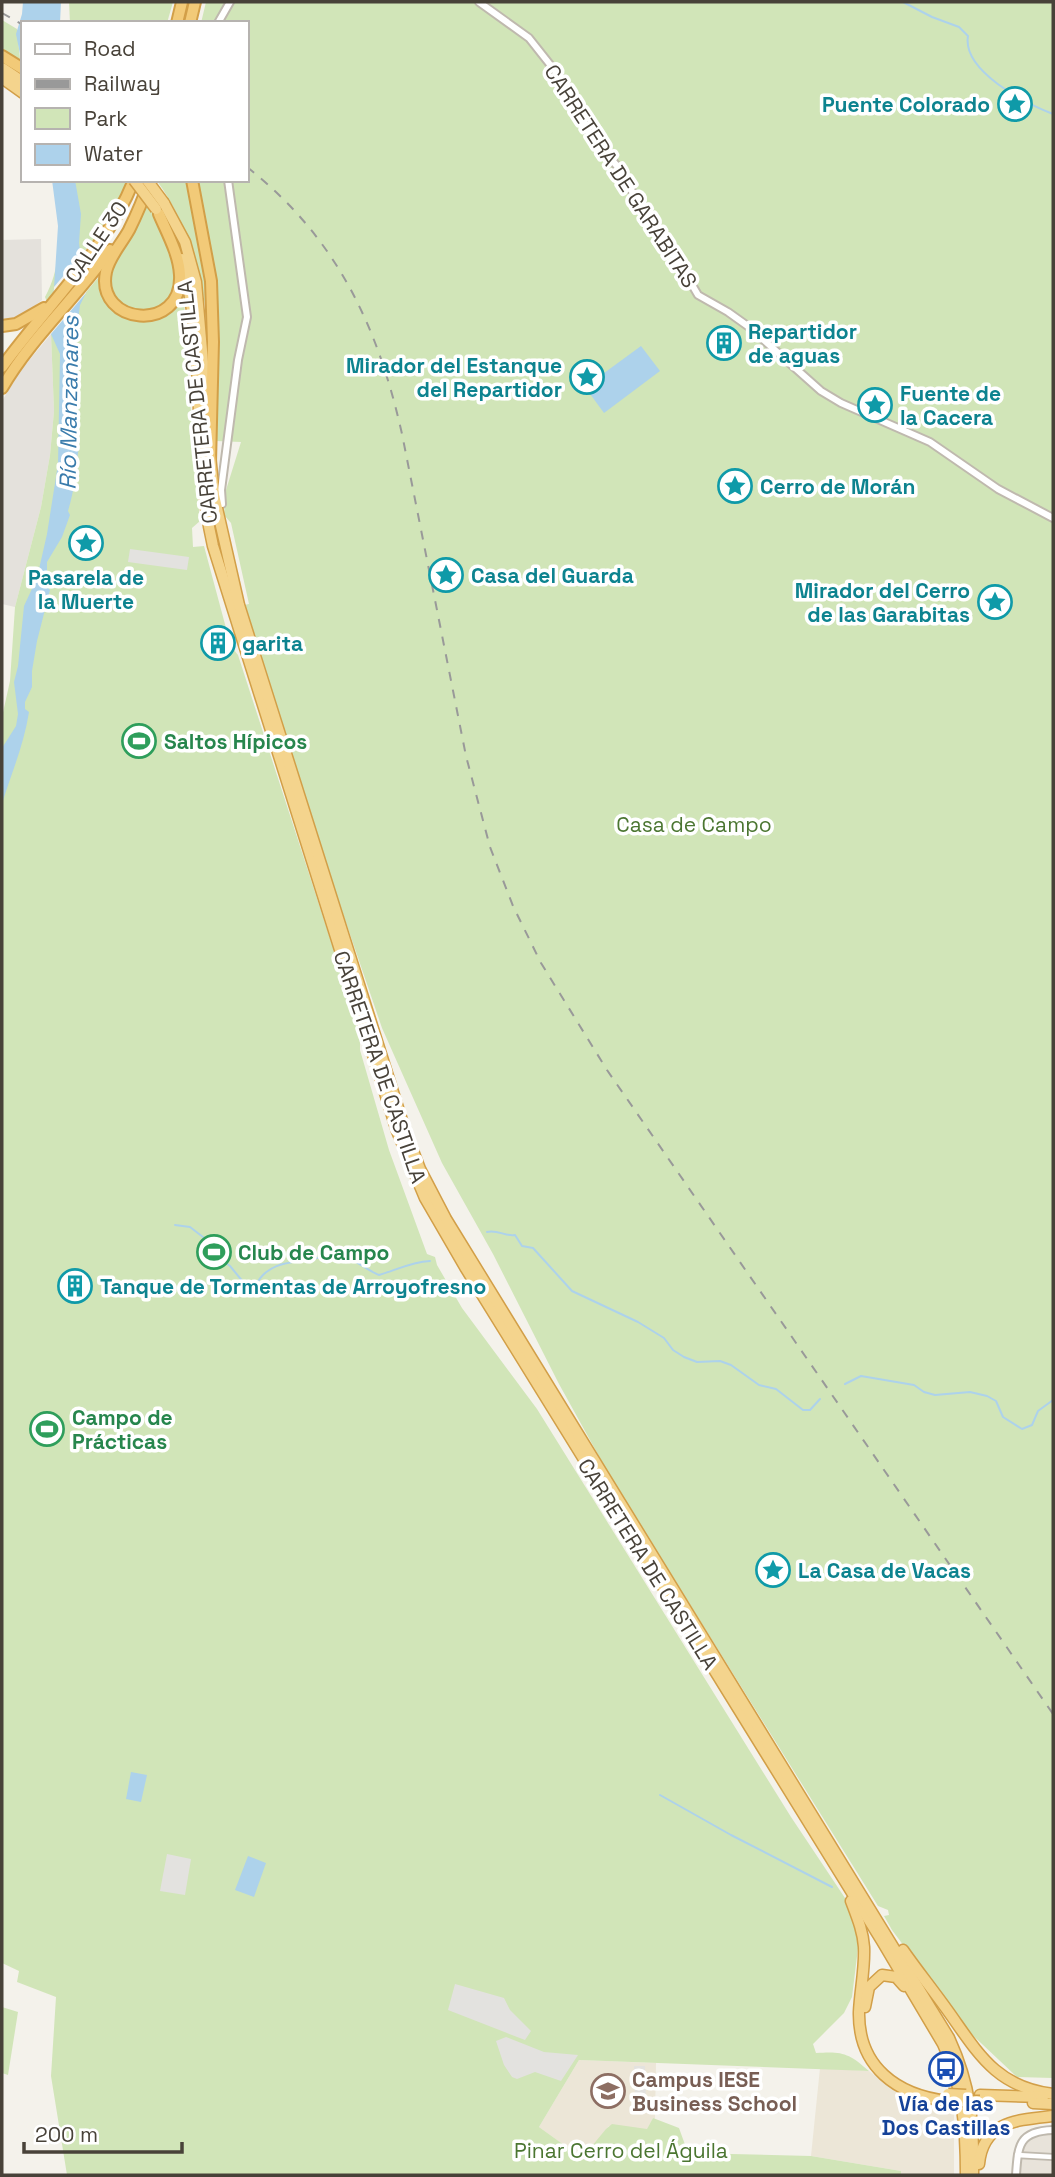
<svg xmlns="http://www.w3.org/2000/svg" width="1055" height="2177" font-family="'Space Grotesk',sans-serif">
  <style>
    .residential { fill: #e8e3da }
    .industrial { fill: #e4e1dc }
    .education { fill: #ece6d7 }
    .green { fill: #d1e5b8 }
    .parking { fill: #e3e2df }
    .water { fill: #add2eb }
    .pier { fill: #f4f2eb }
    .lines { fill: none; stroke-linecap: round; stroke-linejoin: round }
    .stream { stroke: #add2eb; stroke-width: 2 }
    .pedestrian-casing { stroke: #bfb9ae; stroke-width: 8 }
    .minor-casing { stroke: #bfb9ae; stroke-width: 10 }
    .trunk-casing { stroke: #d29f48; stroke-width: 13 }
    .motorway-casing { stroke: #d29f48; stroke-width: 14 }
    .pedestrian { stroke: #fff; stroke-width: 4.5 }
    .minor { stroke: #fff; stroke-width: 6 }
    .trunk { stroke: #f4d48d; stroke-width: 10 }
    .motorway { stroke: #f2ca78; stroke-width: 10 }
    .rail { stroke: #999; stroke-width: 2; stroke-dasharray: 9 9; stroke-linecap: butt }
    .trunk-bridge-casing { stroke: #d29f48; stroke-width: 13; stroke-linecap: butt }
    .trunk-bridge { stroke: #f4d48d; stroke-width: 10 }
    .labels { text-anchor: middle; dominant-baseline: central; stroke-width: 7; stroke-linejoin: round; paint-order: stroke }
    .culture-label { font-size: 21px; font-weight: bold; fill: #0d838f; stroke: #fff; text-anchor: start }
    .street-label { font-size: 21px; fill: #484239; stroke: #fff }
    .leisure-label { font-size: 21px; font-weight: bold; fill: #27864d; stroke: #fff; text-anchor: start }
    .park-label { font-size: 21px; fill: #4b7631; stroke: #fff }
    .education-label { font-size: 21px; font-weight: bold; fill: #785e54; stroke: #fff; text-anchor: start }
    .transit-label { font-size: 21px; font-weight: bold; fill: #164399; stroke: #fff }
    .water-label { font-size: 23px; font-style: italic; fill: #3a7cac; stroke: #fff }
  </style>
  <rect width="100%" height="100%" fill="#f4f2eb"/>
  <path class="residential" d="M1043,2134H1053V2175H1019L1023,2146L1031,2138Z"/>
  <g class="industrial">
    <path d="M41,239L42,300L23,315L2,322V240Z"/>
    <path d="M51,334L54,411L50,455L41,507L15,607L2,604V401L21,370Z"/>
  </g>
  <g class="education">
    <path d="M579,2060L656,2063L655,2119L653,2118L647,2130L609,2126L583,2159L539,2127Z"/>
    <path d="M820,2068L869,2071L906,2100L954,2113V2175H901V2171L811,2156Z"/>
  </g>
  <g class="green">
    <path d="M69,2H173L167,23H70Z"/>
    <path d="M206,2H1053V2078L1017,2077L965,2028L892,1930L884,1916L889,1915L888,1910L878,1906L611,1478L559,1384L493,1254L442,1163L382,1028L309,814L244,605L249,604L231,523L224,515L226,490L241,442L216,441L215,316H207C199,269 186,220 157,181L247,180V23H201Z"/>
    <path d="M2,20L17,29L20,59L2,50Z"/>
    <path d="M53,180L129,181L111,216L47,302L45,297C65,261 59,219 53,180Z"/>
    <path d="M147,203L166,237L185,289L184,327L200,521L192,528L193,547L204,546L226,628L223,635L228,649L234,650L238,655L360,1031V1050L389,1150L427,1254L435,1257L437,1265L462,1308L537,1409L791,1817L845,1898L856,1929L858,1948L852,1997L844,2013L813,2044L816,2053C842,2051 849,2053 869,2071L579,2060L539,2127L582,2158L606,2129L612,2124L647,2129L653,2118L679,2128L688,2153L811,2156L901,2171V2175H67L51,2076L56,1997L17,1982L19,1971L2,1963V717L10,681L15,607L41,507L50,455L54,411L51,334L98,278Z"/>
    <path d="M2,2007L18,2012L8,2075L2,2073Z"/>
  </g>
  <g class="parking">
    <path d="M130,549L189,557L187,570L128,562Z"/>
    <path d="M167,1854L191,1859L185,1895L160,1891Z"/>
    <path d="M455,1984L504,1998L510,2010L531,2031L525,2040L448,2010Z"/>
    <path d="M506,2037L544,2052L578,2055L561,2081L535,2072L517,2079L512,2077L504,2065L496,2041Z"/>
    <path d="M634,2066H645L646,2102L635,2099Z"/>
  </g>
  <g class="water">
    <path d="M23,2H61L60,23H23V69L16,34L22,14Z"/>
    <path d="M52,180H75L81,214L79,243L86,293L80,305L75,343L78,407C72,419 81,432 79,445C76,467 75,489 68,511L70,515L62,537L47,562V587L50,590L37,641L32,671V687L25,702V709L29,712C24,745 11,774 2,804V748L16,726L18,714L14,682L18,666L24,606L37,578L47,534L58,464L60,354L51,334L58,226Z"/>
    <path d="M641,346L660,371L604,413L585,387Z"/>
    <path d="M131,1772L147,1775L141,1802L126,1799Z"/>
    <path d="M248,1856L266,1863L254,1897L235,1890Z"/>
  </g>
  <path class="pier" d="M81,255L86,293L51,334L54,287Z"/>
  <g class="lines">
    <g class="stream">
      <path d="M903,2L932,17L959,27L968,36C962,71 1025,103 1053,114"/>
      <path d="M175,1225L190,1227L212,1244L222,1260L230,1266L244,1283L250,1285L257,1283C269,1262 291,1263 312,1259C321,1258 329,1252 339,1253C346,1254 368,1271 379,1275C396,1270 411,1262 430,1261"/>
      <path d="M487,1232C497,1229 506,1237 515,1235L522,1246L533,1248L572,1291L638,1322L664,1338L673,1350L684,1357L697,1362L720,1361L731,1365L759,1385L776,1389L803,1410H810L820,1399"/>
      <path d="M845,1384L861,1376L914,1385L924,1392L935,1395L970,1392L987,1396L996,1401L1003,1417L1022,1429L1032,1425L1038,1411L1053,1400"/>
      <path d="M660,1795L731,1835L832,1887"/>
    </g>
    <g class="pedestrian-casing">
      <path id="pedestrian" d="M1017,2155L1053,2157"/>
    </g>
    <g class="minor-casing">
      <g id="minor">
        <path d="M479,2L529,38L567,86L587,130L622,172L638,203L674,254L698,295L728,312L749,327L821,391L841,403L930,442L998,489L1053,518"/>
        <path d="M218,23L230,2"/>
        <path d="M222,504L221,490L238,360L247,317L228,180"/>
        <path d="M1016,2175C1018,2145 1019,2131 1053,2130"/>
      </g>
    </g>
    <g class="trunk-casing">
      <g id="trunk">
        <path d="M2,68L23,82"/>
        <path d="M2,78L23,93"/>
        <path d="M164,203L185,242L196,282L207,408"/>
        <path d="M182,259C207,352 191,452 213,546L397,1131L425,1198L465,1267L882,1941L943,2044C963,2086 966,2129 966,2175"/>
        <path d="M210,455L214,495L239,605L405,1130L420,1169L446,1219L949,2038C971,2086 974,2123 973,2175"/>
        <path d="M851,1901C857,1917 863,1931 864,1947C865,1969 860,1991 859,2012C858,2067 897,2095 947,2101"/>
        <path d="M903,1950C917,1970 933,1990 948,2011C978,2053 996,2087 1053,2094"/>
        <path d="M865,2007L869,1987L882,1975L896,1977L904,1986"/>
        <path d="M980,2095L1043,2097"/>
        <path d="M1033,2103L1053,2104"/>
        <path d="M979,2164C983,2121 1018,2120 1053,2116"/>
      </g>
    </g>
    <g class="motorway-casing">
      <g id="motorway">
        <path d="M177,23L182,2"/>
        <path d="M190,23L195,2"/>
        <path d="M2,56L23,69"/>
        <path d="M150,180C144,197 137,214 129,230C122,243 109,257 106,272C95,325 183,334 180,275C179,254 167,233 159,214"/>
        <path d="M192,180L211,281L213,342L210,462"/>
        <path d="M2,326L16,324L44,308"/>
        <path d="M2,367C47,305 105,252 134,180"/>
        <path d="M2,388C31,338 76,298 110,250"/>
      </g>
    </g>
    <use href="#pedestrian" class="pedestrian"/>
    <use href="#minor" class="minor"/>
    <use href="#trunk" class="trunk"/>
    <use href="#motorway" class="motorway"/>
    <g class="rail">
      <path d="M2,13L23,25"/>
      <path d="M247,167C336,237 378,326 402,434L466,756L490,847L513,906L541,963L607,1070L1053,1714"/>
    </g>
    <g class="trunk-bridge-casing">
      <g id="trunk-bridge">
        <path d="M134,180L156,209"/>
        <path d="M147,180L164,203"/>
        <path d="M948,2094L966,2095"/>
        <path d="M947,2101H980"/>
      </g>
    </g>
    <use href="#trunk-bridge" class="trunk-bridge"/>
  </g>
  <defs>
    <g id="sight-ring" transform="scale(1.75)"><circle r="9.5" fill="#fff" stroke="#0f9aa8" stroke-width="1.5"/><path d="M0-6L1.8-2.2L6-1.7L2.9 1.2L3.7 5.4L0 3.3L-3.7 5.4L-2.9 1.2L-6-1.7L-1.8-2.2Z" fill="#0f9aa8"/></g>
    <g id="building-ring" transform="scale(1.75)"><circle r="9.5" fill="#fff" stroke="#0f9aa8" stroke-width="1.5"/><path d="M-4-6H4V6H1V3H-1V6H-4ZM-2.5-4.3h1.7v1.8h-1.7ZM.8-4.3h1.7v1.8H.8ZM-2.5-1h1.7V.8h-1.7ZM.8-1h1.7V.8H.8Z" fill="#0f9aa8"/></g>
    <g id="stadium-ring" transform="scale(1.75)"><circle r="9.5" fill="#fff" stroke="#2e9e5b" stroke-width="1.5"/><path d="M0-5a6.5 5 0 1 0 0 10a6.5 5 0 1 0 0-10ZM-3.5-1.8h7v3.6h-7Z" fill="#2e9e5b"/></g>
    <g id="bus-ring" transform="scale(1.75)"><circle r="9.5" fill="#fff" stroke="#1a4fb4" stroke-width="1.5"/><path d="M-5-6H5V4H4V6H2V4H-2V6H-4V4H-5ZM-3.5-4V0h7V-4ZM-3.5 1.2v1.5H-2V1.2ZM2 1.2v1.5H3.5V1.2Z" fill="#1a4fb4"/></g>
    <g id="university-ring" transform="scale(1.75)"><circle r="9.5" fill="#fff" stroke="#8d6e63" stroke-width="1.5"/><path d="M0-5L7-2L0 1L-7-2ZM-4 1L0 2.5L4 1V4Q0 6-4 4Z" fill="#8d6e63"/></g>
  </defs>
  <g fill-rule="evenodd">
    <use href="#sight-ring" x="1015" y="104"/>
    <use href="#building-ring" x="724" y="343"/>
    <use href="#sight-ring" x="587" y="377"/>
    <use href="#sight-ring" x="875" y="405"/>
    <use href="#sight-ring" x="735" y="486"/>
    <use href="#sight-ring" x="86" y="543"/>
    <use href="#sight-ring" x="446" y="575"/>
    <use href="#sight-ring" x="995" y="602"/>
    <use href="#building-ring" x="218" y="643"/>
    <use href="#stadium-ring" x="139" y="741"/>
    <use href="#stadium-ring" x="214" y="1252"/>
    <use href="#building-ring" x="75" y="1286"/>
    <use href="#stadium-ring" x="47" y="1429"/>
    <use href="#sight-ring" x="773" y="1570"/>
    <use href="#bus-ring" x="946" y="2069"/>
    <use href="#university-ring" x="608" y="2091"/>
  </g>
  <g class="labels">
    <g class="culture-label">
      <text x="990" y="104" text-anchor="end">Puente Colorado</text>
      <text x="748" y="331">Repartidor<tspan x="748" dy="24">de aguas</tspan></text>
      <text x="562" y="365" text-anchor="end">Mirador del Estanque<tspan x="562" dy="24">del Repartidor</tspan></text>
      <text x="900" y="393">Fuente de<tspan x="900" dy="24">la Cacera</tspan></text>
      <text x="760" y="486">Cerro de Morán</text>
      <text x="471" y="575">Casa del Guarda</text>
      <text x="86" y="577" text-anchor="middle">Pasarela de<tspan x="86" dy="24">la Muerte</tspan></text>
      <text x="970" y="590" text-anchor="end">Mirador del Cerro<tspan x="970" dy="24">de las Garabitas</tspan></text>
      <text x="242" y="643">garita</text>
      <text x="100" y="1286">Tanque de Tormentas de Arroyofresno</text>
      <text x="798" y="1570">La Casa de Vacas</text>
    </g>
    <g class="street-label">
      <text transform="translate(621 176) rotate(57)">CARRETERA DE GARABITAS</text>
      <text transform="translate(96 242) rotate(-56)">CALLE 30</text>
      <text transform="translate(197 402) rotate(-96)">CARRETERA DE CASTILLA</text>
      <text transform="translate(380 1067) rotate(71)">CARRETERA DE CASTILLA</text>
      <text transform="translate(648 1564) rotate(58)">CARRETERA DE CASTILLA</text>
    </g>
    <g class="leisure-label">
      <text x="164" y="741">Saltos Hípicos</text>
      <text x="238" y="1252">Club de Campo</text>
      <text x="72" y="1417">Campo de<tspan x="72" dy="24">Prácticas</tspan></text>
    </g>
    <g class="park-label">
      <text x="694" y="824">Casa de Campo</text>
      <text x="621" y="2150">Pinar Cerro del Águila</text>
    </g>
    <g class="education-label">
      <text x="632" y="2079">Campus IESE<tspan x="632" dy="24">Business School</tspan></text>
    </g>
    <g class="transit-label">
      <text x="946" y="2103">Vía de las<tspan x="946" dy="24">Dos Castillas</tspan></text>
    </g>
    <g class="water-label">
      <text transform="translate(69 403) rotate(-89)">Río Manzanares</text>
    </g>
  </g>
  <rect width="1055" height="2177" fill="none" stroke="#484239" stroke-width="7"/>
  <rect x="21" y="21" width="228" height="161" fill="#ffffff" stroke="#b6b3b0" stroke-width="2"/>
  <rect x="35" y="44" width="35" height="10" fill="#ffffff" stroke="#b6b3b0" stroke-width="2"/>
  <text x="84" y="56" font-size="21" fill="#484239">Road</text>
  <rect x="35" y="79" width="35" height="10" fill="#999999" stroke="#b6b3b0" stroke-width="2"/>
  <text x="84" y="91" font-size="21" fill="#484239">Railway</text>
  <rect x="35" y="108" width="35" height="21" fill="#d1e5b8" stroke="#b6b3b0" stroke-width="2"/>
  <text x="84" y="126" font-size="21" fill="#484239">Park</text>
  <rect x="35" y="144" width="35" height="21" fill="#add2eb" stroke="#b6b3b0" stroke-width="2"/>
  <text x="84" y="161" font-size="21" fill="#484239">Water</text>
  <path d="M24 2142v10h158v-10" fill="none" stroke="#484239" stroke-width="3.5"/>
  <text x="35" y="2142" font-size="21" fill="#484239" stroke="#ffffff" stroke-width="5" paint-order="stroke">200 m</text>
</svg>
